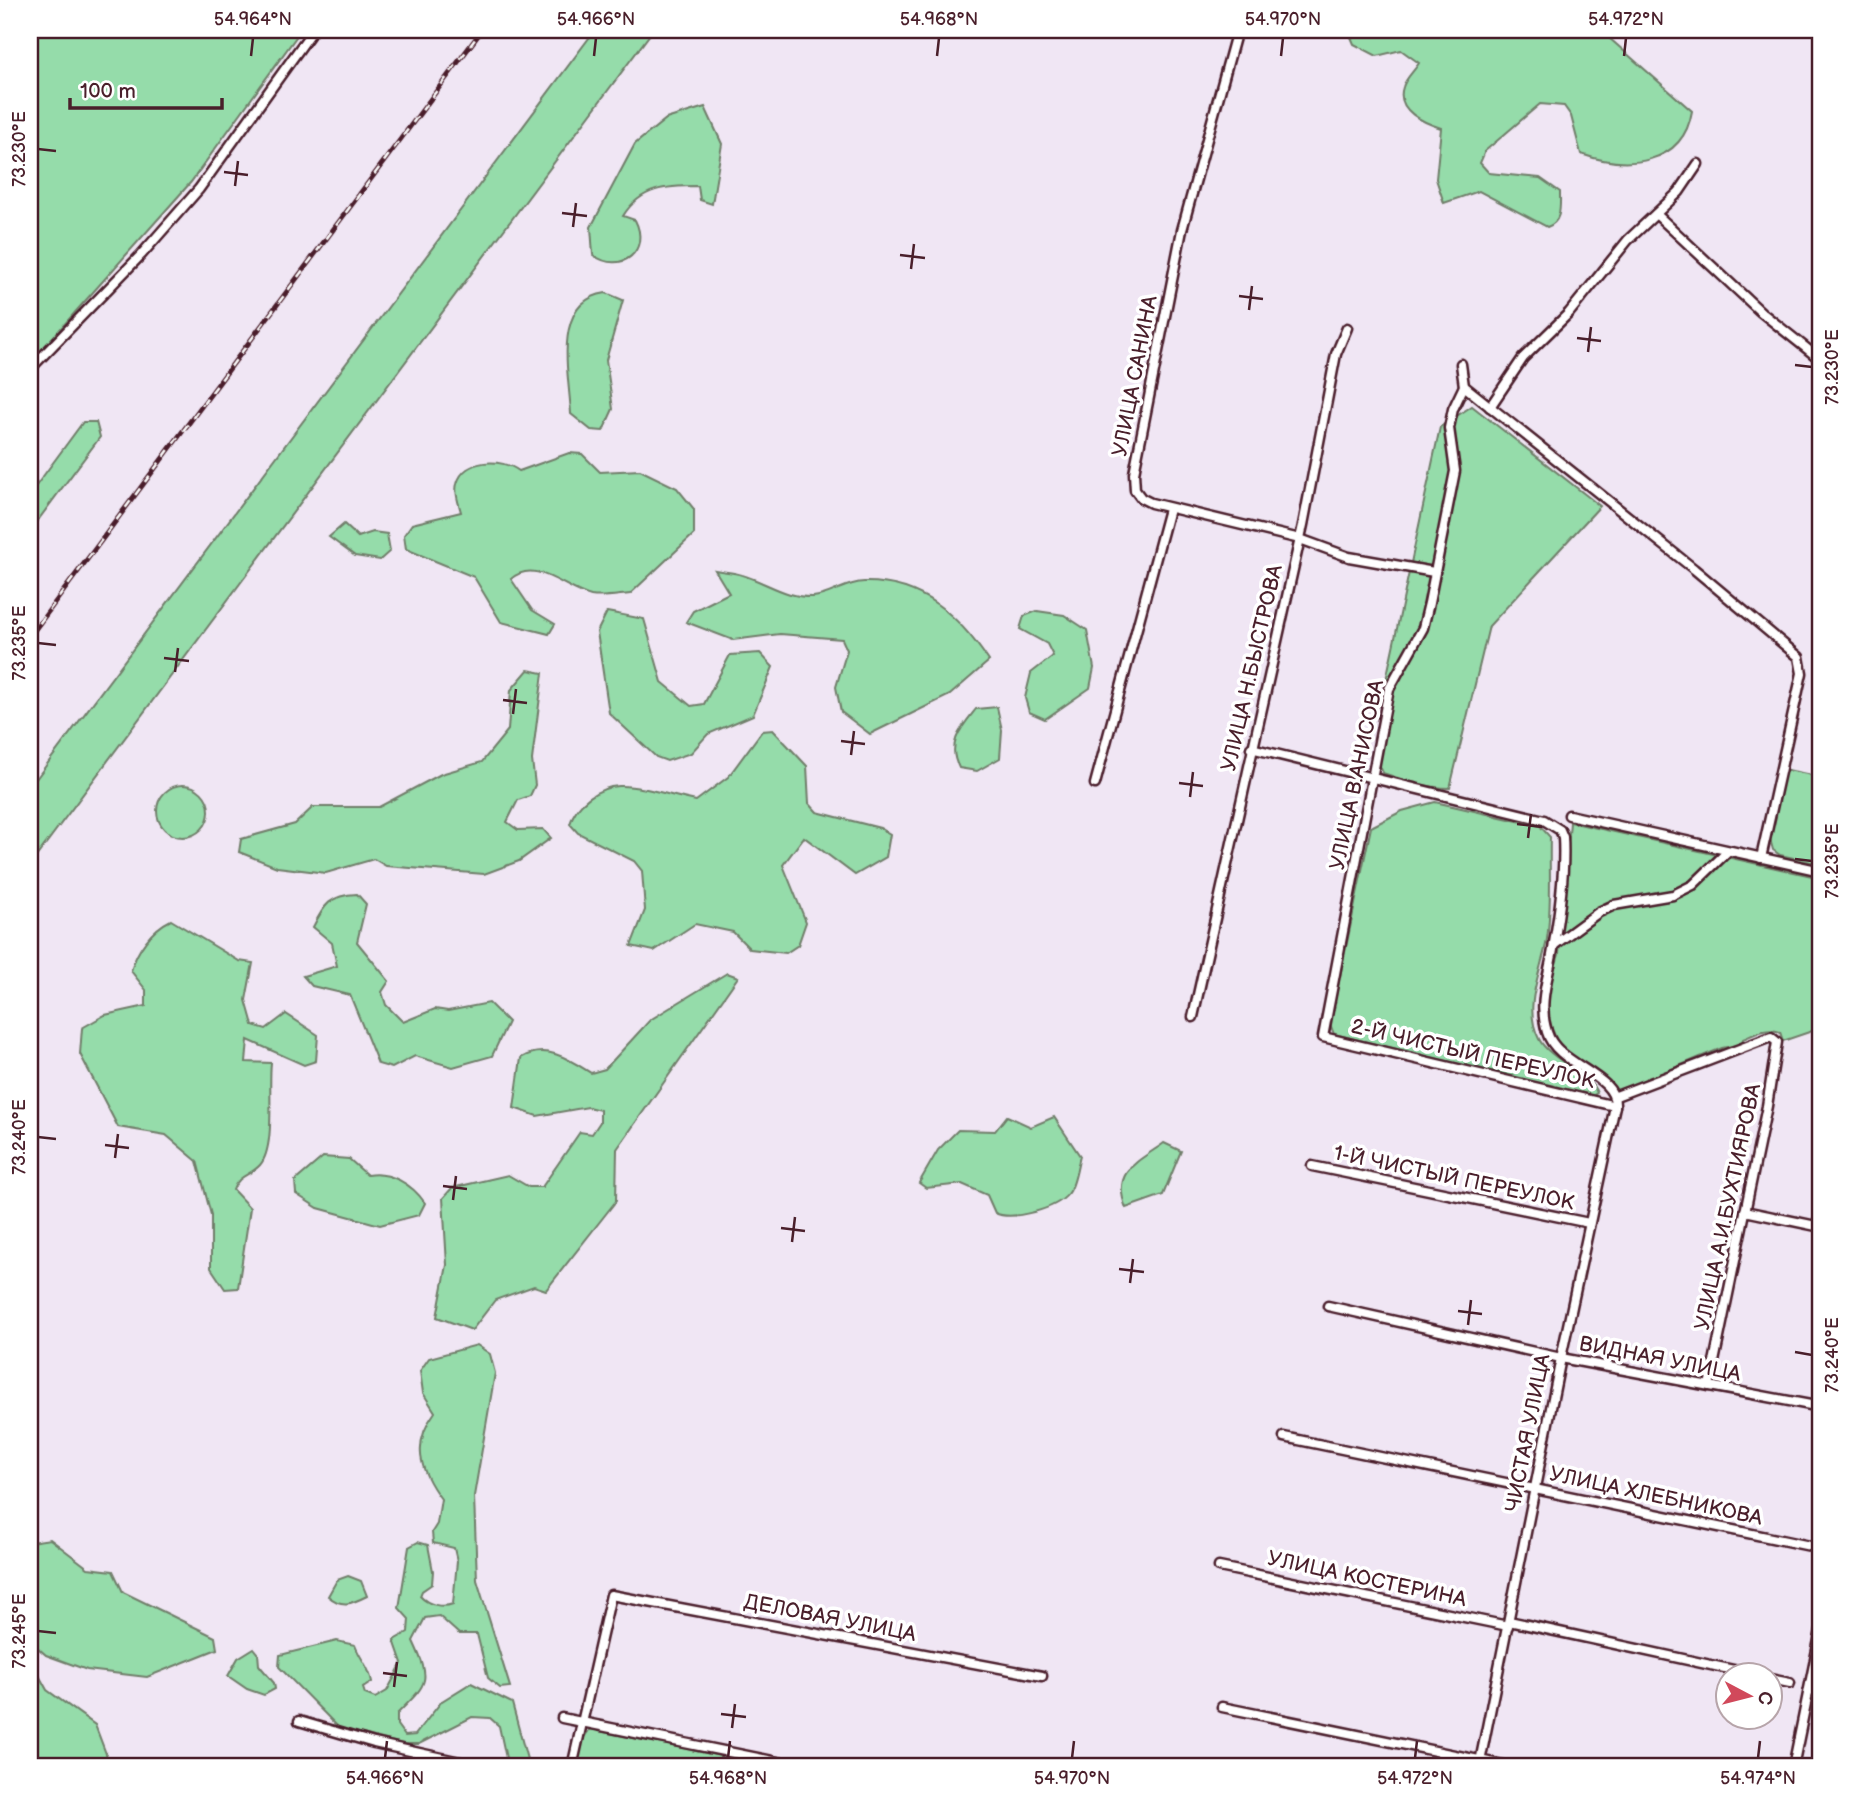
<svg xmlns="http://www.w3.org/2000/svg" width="1851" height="1797" font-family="'Balsamiq Sans',sans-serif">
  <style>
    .green { fill: #95dcaa; stroke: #707e6a; stroke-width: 2 }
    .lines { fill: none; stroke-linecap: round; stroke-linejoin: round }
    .street-casing { stroke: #4a1f2b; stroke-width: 13 }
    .street { stroke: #fff; stroke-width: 8 }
    .rail-casing { stroke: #4a1f2b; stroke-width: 5 }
    .rail { stroke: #fff; stroke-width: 2.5; stroke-dasharray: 8; stroke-linecap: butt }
    .ticks { fill: none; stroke: #4a1f2b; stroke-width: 2.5 }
    .labels { text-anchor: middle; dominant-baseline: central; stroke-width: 7; stroke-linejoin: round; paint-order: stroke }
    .street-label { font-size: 21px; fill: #4a1f2b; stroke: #fff }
    .neatline { fill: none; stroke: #4a1f2b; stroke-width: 2.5 }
    .ticks-label { font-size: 18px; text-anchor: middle; fill: #4a1f2b }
  </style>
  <rect width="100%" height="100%" fill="#f0e6f4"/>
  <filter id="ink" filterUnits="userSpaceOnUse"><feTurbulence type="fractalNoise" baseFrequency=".0143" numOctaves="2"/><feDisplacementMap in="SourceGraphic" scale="14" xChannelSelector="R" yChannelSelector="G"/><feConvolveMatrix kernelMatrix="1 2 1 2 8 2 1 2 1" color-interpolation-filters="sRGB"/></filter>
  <g filter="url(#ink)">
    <g class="green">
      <path d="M30,30H301L191,182L30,363Z"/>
      <path d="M595,30H653L30,865V787Z"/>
      <path d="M1348,30H1600L1692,111C1683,166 1626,170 1581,154L1571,116L1564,106L1540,104L1485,151L1480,163L1489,173L1540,178L1560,192C1560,207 1562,222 1547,227L1479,191L1444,203L1436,179L1441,128C1425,123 1395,111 1403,87C1405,79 1415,70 1419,63L1401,50L1377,56L1354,44Z"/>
      <path d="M705,107L722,144L712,204L700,200L698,186C667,186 641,187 623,216L635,220C651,251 621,275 593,255L591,227L635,144L666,119Z"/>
      <path d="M606,293L623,300L606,360L613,409L603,431L591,430L571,414C569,373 551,301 606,293Z"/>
      <path d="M1472,406L1600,506L1489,626L1450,788C1425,788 1406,781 1383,773L1378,762L1386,722L1383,694L1440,427Z"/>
      <path d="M83,422H96L100,437L30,531V494Z"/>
      <path d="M569,453L582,454L600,472L640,470L677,488L694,509V534L630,594C618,595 603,598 591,596C565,590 536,557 511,579L532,610L555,624L549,634L501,622L474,577L406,549L404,535L412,524L461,512C459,504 454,492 457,484C464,458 502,458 519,471Z"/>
      <path d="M344,524L358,537L373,532L387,534L390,551L380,560L355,556L329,537Z"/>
      <path d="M715,570C724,572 733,572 742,575C766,582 786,598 813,597C830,596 846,582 864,582C922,581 959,616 989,661L950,695L870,734L841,712L836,687L847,650L842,639L780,634L733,640L686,622L693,611L729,593Z"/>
      <path d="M1037,611L1064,615L1087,630L1094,668L1090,688L1045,719L1029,712L1025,698L1031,673L1053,656L1047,644L1020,629L1024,616Z"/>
      <path d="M607,612L644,619L662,682L691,706L704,704L730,655L760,653L773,667L753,715L708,734L691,753L667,761L656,757L609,713L597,632Z"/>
      <path d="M528,670L543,673L532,760L535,785L530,796L518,800L507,822L518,830L543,829L551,838L519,861L484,874L386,866L374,859L326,873L277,867L239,852L241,839L295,824L313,807H379L441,774L482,762L508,730L511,690Z"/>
      <path d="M997,707L1002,730L1000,758L977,771L959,768C946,744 961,728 976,709Z"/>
      <path d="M773,730L807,766L809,803L817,812L880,828L890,834L886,857L855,875L804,837L783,865L806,922L798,945L786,953L750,949L733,932L695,924L654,951L631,946L645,910L642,871L634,861L578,833L570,824C575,804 598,787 619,786C641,785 674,797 696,801L728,777L762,731Z"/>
      <path d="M1783,769L1821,777V864L1780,855L1773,850L1770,839Z"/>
      <circle cx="183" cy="811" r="26"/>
      <path d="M1435,802L1540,826L1550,837C1549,870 1552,906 1547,939C1542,971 1522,1006 1539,1039C1550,1060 1591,1074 1597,1093L1592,1096L1334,1034L1330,1024L1371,827L1402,811Z"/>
      <path d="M1570,822L1821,878V1028L1783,1041L1780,1032C1767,1027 1755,1034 1743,1039L1742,1044L1722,1048L1616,1092L1610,1083L1560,1048L1548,1019L1547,994L1559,954Z"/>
      <path d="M357,894L366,904L357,942L389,981L382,992L386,1005L403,1022L435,1009L448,1011L489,1003L508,1022L492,1056L453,1067L415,1056L392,1068L378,1064L350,995L312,986L303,976L337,966L332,943L313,927C324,905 330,895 357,894Z"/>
      <path d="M171,920L239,961L253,963L246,1000L253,1025L266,1029L286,1014L318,1035L316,1061L304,1065L248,1040L246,1062L271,1063C268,1089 276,1147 260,1165C250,1176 239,1174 233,1190L250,1208L238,1288L225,1289L211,1268V1215L197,1161L166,1135L118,1127L80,1054L82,1028L105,1015L146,1006V990L131,971C136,951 152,929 171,920Z"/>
      <path d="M727,973L738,977L617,1149L616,1201L546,1290L534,1286L495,1300L472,1330L437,1317L447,1265L443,1198L452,1188L508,1175L529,1187H542L580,1132L592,1134L600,1122V1110L588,1107L537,1116L514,1108L521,1058C546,1043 569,1059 591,1073L605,1069L650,1020Z"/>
      <path d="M1007,1116L1031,1127L1054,1117L1080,1156C1077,1167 1075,1186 1068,1194C1056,1209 1012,1221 995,1213L987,1195L962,1184L926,1188L919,1183L938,1150L958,1130L995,1131Z"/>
      <path d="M1164,1143L1181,1151L1163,1195L1126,1208C1111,1171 1138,1162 1164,1143Z"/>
      <path d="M323,1157L349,1159L367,1175C390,1171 412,1184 425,1203L419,1215L380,1225L318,1208L296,1194L295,1181Z"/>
      <path d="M477,1345L490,1354L495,1373L474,1496L477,1580L510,1687L500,1688L488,1678L477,1634H459L439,1616L425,1618L413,1641C432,1682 428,1683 397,1714V1725L405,1736L415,1735L442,1701L471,1683L512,1703L529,1767H512L507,1763L499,1726L490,1718L472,1717L419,1744H402L339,1728L279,1667L280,1655L337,1641L355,1645C360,1659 370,1668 372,1682L363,1688L365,1694L375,1698L387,1691L402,1663L394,1640L408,1632L409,1619L399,1608L409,1547L418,1542L428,1545L433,1571L432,1584L422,1591L420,1596C428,1605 442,1608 453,1604L457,1561L454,1548L433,1543L432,1532L437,1524L441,1499C419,1470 412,1443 435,1412L423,1393L420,1371L429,1358Z"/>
      <path d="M50,1539L88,1568L113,1571L123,1592L215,1637L217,1649L147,1677L87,1670L46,1655L30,1641V1542Z"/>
      <path d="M348,1576L361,1581L367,1596C351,1604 342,1608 328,1596L337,1580Z"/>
      <path d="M254,1648L258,1653L259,1665L274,1683L275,1689L264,1695L247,1689L228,1676L238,1658Z"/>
      <path d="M30,1659L47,1690L95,1725L111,1767H30Z"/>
      <path d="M590,1729L774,1767H577L582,1740Z"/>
    </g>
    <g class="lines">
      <g class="street-casing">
        <g id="street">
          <path d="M1237,30L1182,230L1134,473L1135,490L1141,498L1151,503L1300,539L1349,557L1434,572"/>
          <path d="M1656,214L1761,312L1821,360"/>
          <path d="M1461,364L1464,386L1453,409L1449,428L1455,471L1429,603L1423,628L1389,689L1323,1037L1615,1106"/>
          <path d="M30,369L141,255L199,189L313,30"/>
          <path d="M1464,386L1694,569L1799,657L1802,673L1761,858"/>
          <path d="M1490,407L1523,358L1569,313L1628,240L1679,192L1698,164"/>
          <path d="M1251,748L1544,820L1560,830L1563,837C1565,871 1560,909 1554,943C1550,975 1537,1000 1547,1032C1557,1066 1617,1074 1615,1106L1561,1358L1479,1767"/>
          <path d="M1095,784L1169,509"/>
          <path d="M1569,815L1821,871"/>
          <path d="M1554,945L1599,912L1614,905L1673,895L1693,885L1727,852"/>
          <path d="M1193,1017L1303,525L1336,354L1347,328"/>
          <path d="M1616,1096L1771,1037L1777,1042L1767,1106L1709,1386"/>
          <path d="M1312,1166L1589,1223"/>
          <path d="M1745,1211L1821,1227"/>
          <path d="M1328,1306L1561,1358L1821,1407"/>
          <path d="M1284,1437L1815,1547"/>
          <path d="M1219,1567L1508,1626"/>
          <path d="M1509,1621L1752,1674"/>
          <path d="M1770,1679L1790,1683"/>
          <path d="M1809,1690L1821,1693"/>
          <path d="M1222,1707L1513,1767"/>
          <path d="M562,1718L802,1767"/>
          <path d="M299,1721L374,1743L483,1767"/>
          <path d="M572,1767L611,1595L1042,1676"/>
          <path d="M1793,1767L1821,1630"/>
        </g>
      </g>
      <use href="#street" class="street"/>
      <g class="rail-casing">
        <path id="rail" d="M30,636L482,30"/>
      </g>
      <use href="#rail" class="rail"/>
    </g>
  </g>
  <path class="ticks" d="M251,56L253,38M594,56L596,38M937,56L939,38M1281,56L1283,38M1624,56L1626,38M38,149L56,151M224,172L248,175M235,186L238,161M562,213L587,216M573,227L576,203M900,255L925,258M911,269L914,244M1239,296L1263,299M1249,310L1252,286M1577,338L1601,341M1588,352L1591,327M1795,365L1812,367M38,643L56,645M164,658L189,661M175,672L178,648M503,700L527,703M513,714L516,689M841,741L865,744M851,755L854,731M1179,783L1203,786M1190,797L1193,772M1517,824L1542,827M1528,838L1531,814M1795,859L1812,861M38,1137L56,1139M105,1145L129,1148M115,1158L118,1134M443,1186L467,1189M453,1200L456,1176M781,1228L805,1231M792,1242L795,1217M1119,1269L1144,1272M1130,1283L1133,1259M1458,1311L1482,1314M1468,1325L1471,1300M1795,1352L1812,1355M38,1631L56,1633M383,1673L407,1676M394,1687L397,1662M721,1714L746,1717M732,1728L735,1704M385,1758L387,1741M728,1758L730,1741M1072,1758L1074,1741M1415,1758L1417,1741M1758,1758L1760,1741"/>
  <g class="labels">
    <g class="street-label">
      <text transform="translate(1135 376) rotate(-79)">УЛИЦА САНИНА</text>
      <text transform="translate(1252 668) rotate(-77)">УЛИЦА Н.БЫСТРОВА</text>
      <text transform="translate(1357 775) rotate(-78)">УЛИЦА В.АНИСОВА</text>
      <text transform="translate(1473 1054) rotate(13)">2-Й ЧИСТЫЙ ПЕРЕУЛОК</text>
      <text transform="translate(1454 1178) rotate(12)">1-Й ЧИСТЫЙ ПЕРЕУЛОК</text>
      <text transform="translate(1728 1207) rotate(-78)">УЛИЦА А.И.БУХТИЯРОВА</text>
      <text transform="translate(1660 1359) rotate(11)">ВИДНАЯ УЛИЦА</text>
      <text transform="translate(1528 1433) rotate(-79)">ЧИСТАЯ УЛИЦА</text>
      <text transform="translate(1656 1496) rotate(12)">УЛИЦА ХЛЕБНИКОВА</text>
      <text transform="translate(1367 1579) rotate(12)">УЛИЦА КОСТЕРИНА</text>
      <text transform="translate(830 1618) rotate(11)">ДЕЛОВАЯ УЛИЦА</text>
    </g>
  </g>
  <rect width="1851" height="1797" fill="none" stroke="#fff" stroke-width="77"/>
  <g transform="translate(1749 1696) rotate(97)"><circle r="33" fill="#ffffff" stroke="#b7a5aa" stroke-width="2"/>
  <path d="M0-5L12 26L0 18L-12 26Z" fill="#d1495b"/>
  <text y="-10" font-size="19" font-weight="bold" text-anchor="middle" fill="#4a1f2b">С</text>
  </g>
  <path d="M70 98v10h152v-10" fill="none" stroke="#4a1f2b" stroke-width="3.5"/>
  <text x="80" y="98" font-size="21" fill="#4a1f2b" stroke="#ffffff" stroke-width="5" paint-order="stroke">100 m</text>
  <rect x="38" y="38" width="1774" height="1720" class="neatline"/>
  <g class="ticks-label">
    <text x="253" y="25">54.964°N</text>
    <text x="596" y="25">54.966°N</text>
    <text x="939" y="25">54.968°N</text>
    <text x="1283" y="25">54.970°N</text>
    <text x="1626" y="25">54.972°N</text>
    <text transform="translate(19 149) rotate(-90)" y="6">73.230°E</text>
    <text transform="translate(1832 367) rotate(-90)" y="6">73.230°E</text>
    <text transform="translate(19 643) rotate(-90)" y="6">73.235°E</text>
    <text transform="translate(1832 861) rotate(-90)" y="6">73.235°E</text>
    <text transform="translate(19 1137) rotate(-90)" y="6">73.240°E</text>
    <text transform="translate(1832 1355) rotate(-90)" y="6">73.240°E</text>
    <text transform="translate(19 1631) rotate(-90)" y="6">73.245°E</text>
    <text x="385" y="1784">54.966°N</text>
    <text x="728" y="1784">54.968°N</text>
    <text x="1072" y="1784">54.970°N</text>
    <text x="1415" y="1784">54.972°N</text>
    <text x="1758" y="1784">54.974°N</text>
  </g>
</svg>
